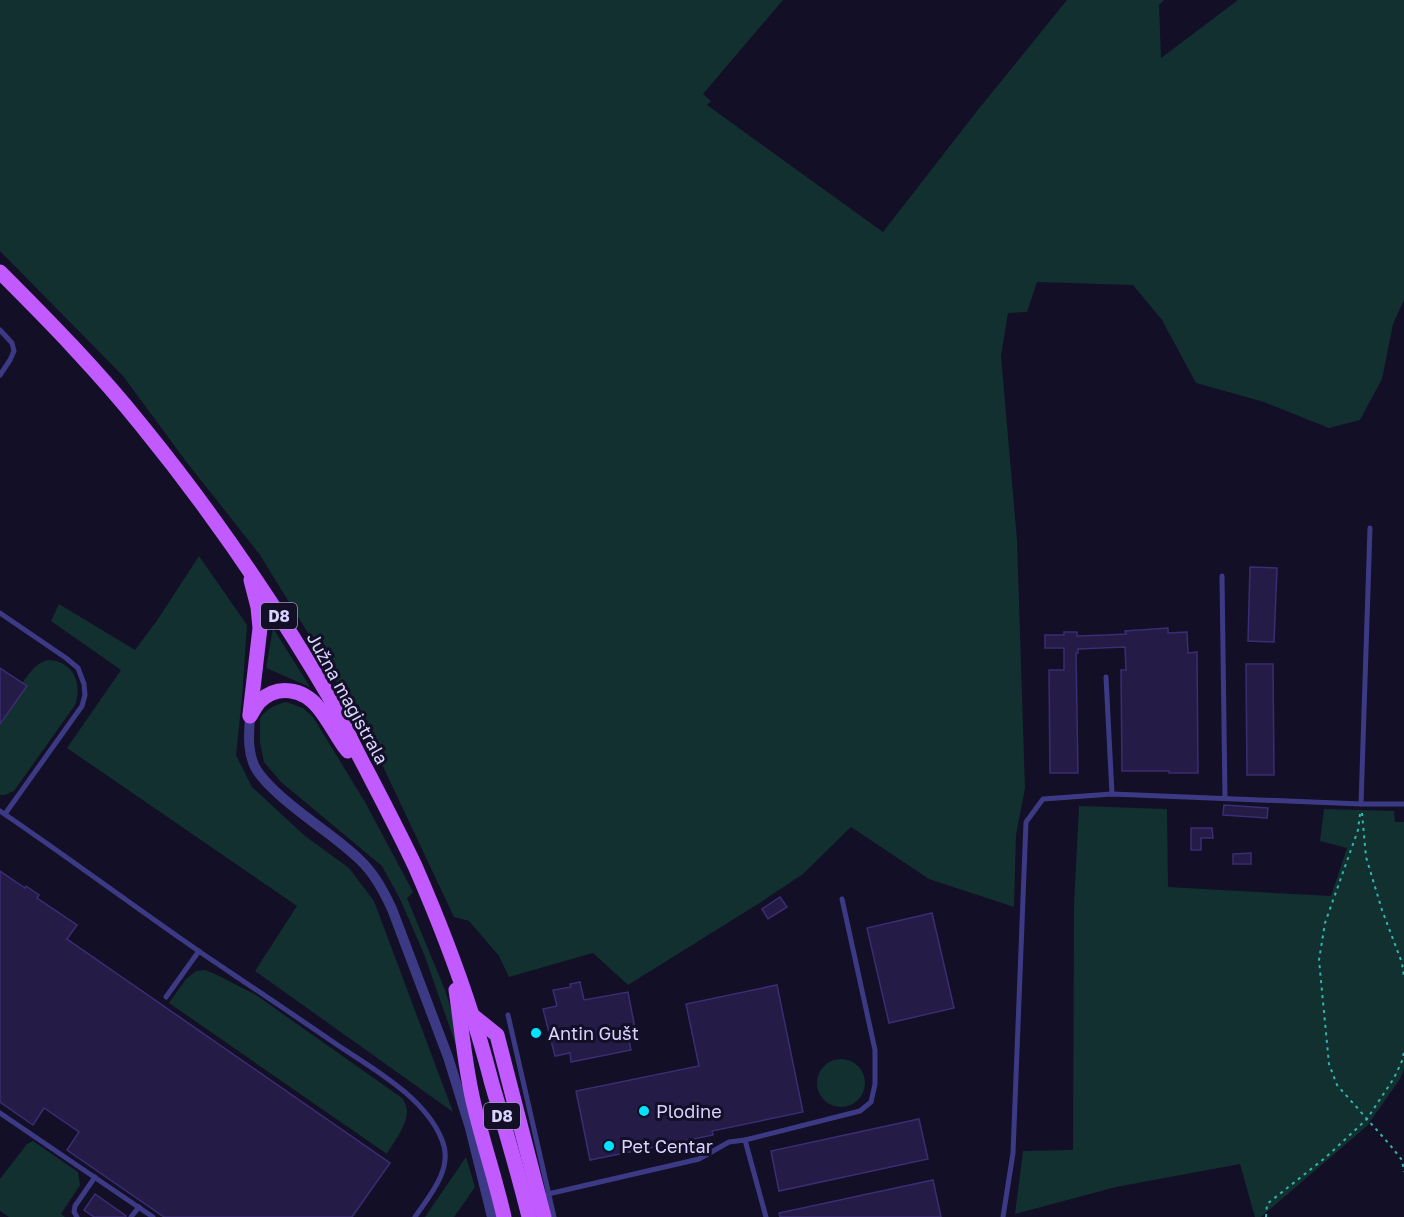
<svg xmlns="http://www.w3.org/2000/svg" width="1404" height="1217" font-family="'Golos Text',sans-serif">
  <style>
    .green { fill: #12302f }
    .building { fill: #241b47; stroke: #3b2d73; stroke-width: 1.5 }
    .lines { fill: none; stroke-linecap: round; stroke-linejoin: round }
    .path { stroke: #2fb8b0; stroke-width: 2; stroke-dasharray: 3 4.5; stroke-linecap: butt }
    .lane { stroke: #3d3a85; stroke-width: 5 }
    .street { stroke: #3d3a85; stroke-width: 10 }
    .primary { stroke: #c25bff; stroke-width: 15 }
    .poi-dot { fill: #00e5ff; stroke: #130f26; stroke-width: 2 }
    .labels { text-anchor: middle; dominant-baseline: central; stroke-width: 6; stroke-linejoin: round; paint-order: stroke }
    .shield { fill: #130f26; stroke: #9e99be; stroke-width: 1.5 }
    .shield-label { font-size: 16px; font-weight: bold; fill: #d9d4ff }
    .street-label { font-size: 18px; fill: #d9d4ff; stroke: #130f26 }
    .poi-label { font-size: 18px; fill: #d9d4ff; stroke: #130f26; text-anchor: start }
  </style>
  <rect width="100%" height="100%" fill="#130f26"/>
  <g class="green">
    <path d="M0,0H783L703,94L711,101L707,105L883,232L977,111L1067,0H1164L1159,5L1161,58L1238,0H1404V300L1393,324L1382,379L1360,420L1329,428L1264,402L1196,383L1162,320L1133,285L1037,282L1027,312L1008,313L1001,356L1017,540L1025,788L1016,835L1014,907L929,879L851,827L803,874L758,904L628,985L593,953L509,977L499,956L469,921L454,917L380,760L316,646L260,555L185,460L123,376L0,251Z"/>
    <path d="M199,556L247,625L242,698L236,755L252,787L305,836L349,868L374,901L453,1112L255,971L297,906L67,748L121,670L51,621L59,604L135,650L158,619Z"/>
    <path d="M273,628L310,687L266,668Z"/>
    <path d="M48,660C73,661 83,683 75,705L14,791L5,795H0V724L26,687L22,683C31,672 34,664 48,660Z"/>
    <path d="M286,702L303,708L313,717L365,802L413,892L407,898L445,990L462,1044L465,1071L424,954L400,899L382,866L281,782L264,762L260,742V718C267,709 274,705 286,702Z"/>
    <path d="M1079,806L1167,809L1168,887L1331,896L1347,848L1320,841L1324,809L1394,811L1395,822H1404V1069L1400,1079L1367,1126L1261,1217H1255L1240,1164L1116,1187L1015,1214L1023,1151L1073,1150L1074,905Z"/>
    <path d="M205,970L215,974L256,995L402,1098C416,1116 396,1138 387,1154L169,1003L186,979L196,971Z"/>
    <circle cx="841" cy="1083" r="24"/>
    <path d="M33,1141L78,1172L80,1185L61,1214L65,1217H9L0,1211V1179L27,1144Z"/>
    <path d="M466,1157L475,1187L454,1217H425Z"/>
  </g>
  <g class="building">
    <path d="M1250,567L1277,568L1274,642L1248,641Z"/>
    <path d="M1168,628V633L1187,632L1188,653L1197,652L1198,773H1169V771H1122L1121,670H1126L1125,647L1078,649V653H1076L1078,773H1050L1049,670H1064V648H1045V635H1064V632H1077V636L1107,635L1126,634L1125,631Z"/>
    <path d="M1246,664H1273L1274,775H1247Z"/>
    <path d="M0,668L27,686L0,724Z"/>
    <path d="M1224,805L1268,808L1267,818L1223,815Z"/>
    <path d="M1191,828H1212L1213,838H1201V850H1191Z"/>
    <path d="M1251,853V864H1233V854Z"/>
    <path d="M0,871L25,888L26,886L39,895L37,898L77,925L67,939L390,1163L352,1217H164L67,1150L79,1132L44,1108L33,1125L0,1102Z"/>
    <path d="M780,897L787,907L768,919L762,909Z"/>
    <path d="M932,913L954,1008L889,1023L867,928Z"/>
    <path d="M580,982L584,1000L628,992L637,1039L629,1041L631,1050L571,1062L570,1053L555,1056L543,1009L557,1006L553,990L571,987L570,984Z"/>
    <path d="M777,985L803,1112L712,1131L713,1135L590,1160L576,1091L699,1066L686,1004Z"/>
    <path d="M919,1119L928,1159L779,1191L771,1151Z"/>
    <path d="M933,1180L941,1217H780L779,1213Z"/>
    <path d="M95,1194L126,1216V1217H94L84,1210Z"/>
  </g>
  <g class="lines">
    <g class="path">
      <path d="M1362,813L1366,857L1382,910L1402,963L1404,977"/>
      <path d="M1360,814L1358,830L1325,923L1319,960L1329,1064L1337,1085L1390,1145L1402,1160L1404,1172"/>
      <path d="M1266,1217L1267,1204L1325,1158L1367,1119L1394,1078L1402,1061L1404,1052"/>
    </g>
    <g class="lane">
      <path d="M0,330L12,343L14,351L10,360L0,375"/>
      <path d="M1222,576L1225,798"/>
      <path d="M0,613L66,658L78,668L84,684L85,695L82,706L5,814"/>
      <path d="M1106,677L1112,794"/>
      <path d="M1361,804L1370,528"/>
      <path d="M0,811C68,857 133,906 200,952C246,983 291,1013 336,1044C373,1069 425,1097 442,1140C454,1168 430,1195 415,1217"/>
      <path d="M166,997L199,951"/>
      <path d="M508,1015L554,1217"/>
      <path d="M0,1113L153,1217"/>
      <path d="M745,1140L766,1217"/>
      <path d="M548,1194L699,1159L729,1142L745,1140L860,1111L871,1102L875,1084V1050L842,899"/>
      <path d="M77,1217L74,1212L75,1206L95,1177"/>
      <path d="M131,1217L139,1207"/>
      <path d="M1003,1217L1013,1153L1026,822L1043,799L1112,794L1361,804H1404"/>
    </g>
    <path class="street" d="M250,716C249,733 247,751 255,767C259,775 266,782 272,788C299,815 332,833 359,859C374,873 383,890 392,909L448,1057L470,1128L492,1217"/>
    <g class="primary">
      <path d="M0,272C49,321 98,371 142,426C212,512 274,603 330,698C343,721 353,745 365,767C382,800 399,832 415,866C436,914 456,965 472,1015C480,1038 486,1061 492,1084C505,1128 518,1172 529,1217"/>
      <path d="M250,714L260,628L258,607L251,580"/>
      <path d="M250,716C253,711 256,705 260,701C278,684 303,689 318,707C328,719 335,733 344,746L348,751"/>
      <path d="M456,990C462,1030 465,1070 475,1109C484,1146 496,1181 504,1217"/>
      <path d="M472,1015L497,1035L544,1217"/>
    </g>
  </g>
  <g class="poi-dot">
    <circle cx="536" cy="1033" r="6"/>
    <circle cx="644" cy="1111" r="6"/>
    <circle cx="609" cy="1146" r="6"/>
  </g>
  <g class="labels">
    <g class="shield">
      <rect x="261" y="603" width="36" height="26" rx="4.5"/>
      <rect x="484" y="1103" width="36" height="26" rx="4.5"/>
    </g>
    <g class="shield-label">
      <text x="279" y="616">D8</text>
      <text x="502" y="1116">D8</text>
    </g>
    <g class="street-label">
      <text transform="translate(348 698) rotate(61)">Južna magistrala</text>
    </g>
    <g class="poi-label">
      <text x="548" y="1033">Antin Gušt</text>
      <text x="656" y="1111">Plodine</text>
      <text x="621" y="1146">Pet Centar</text>
    </g>
  </g>
</svg>
